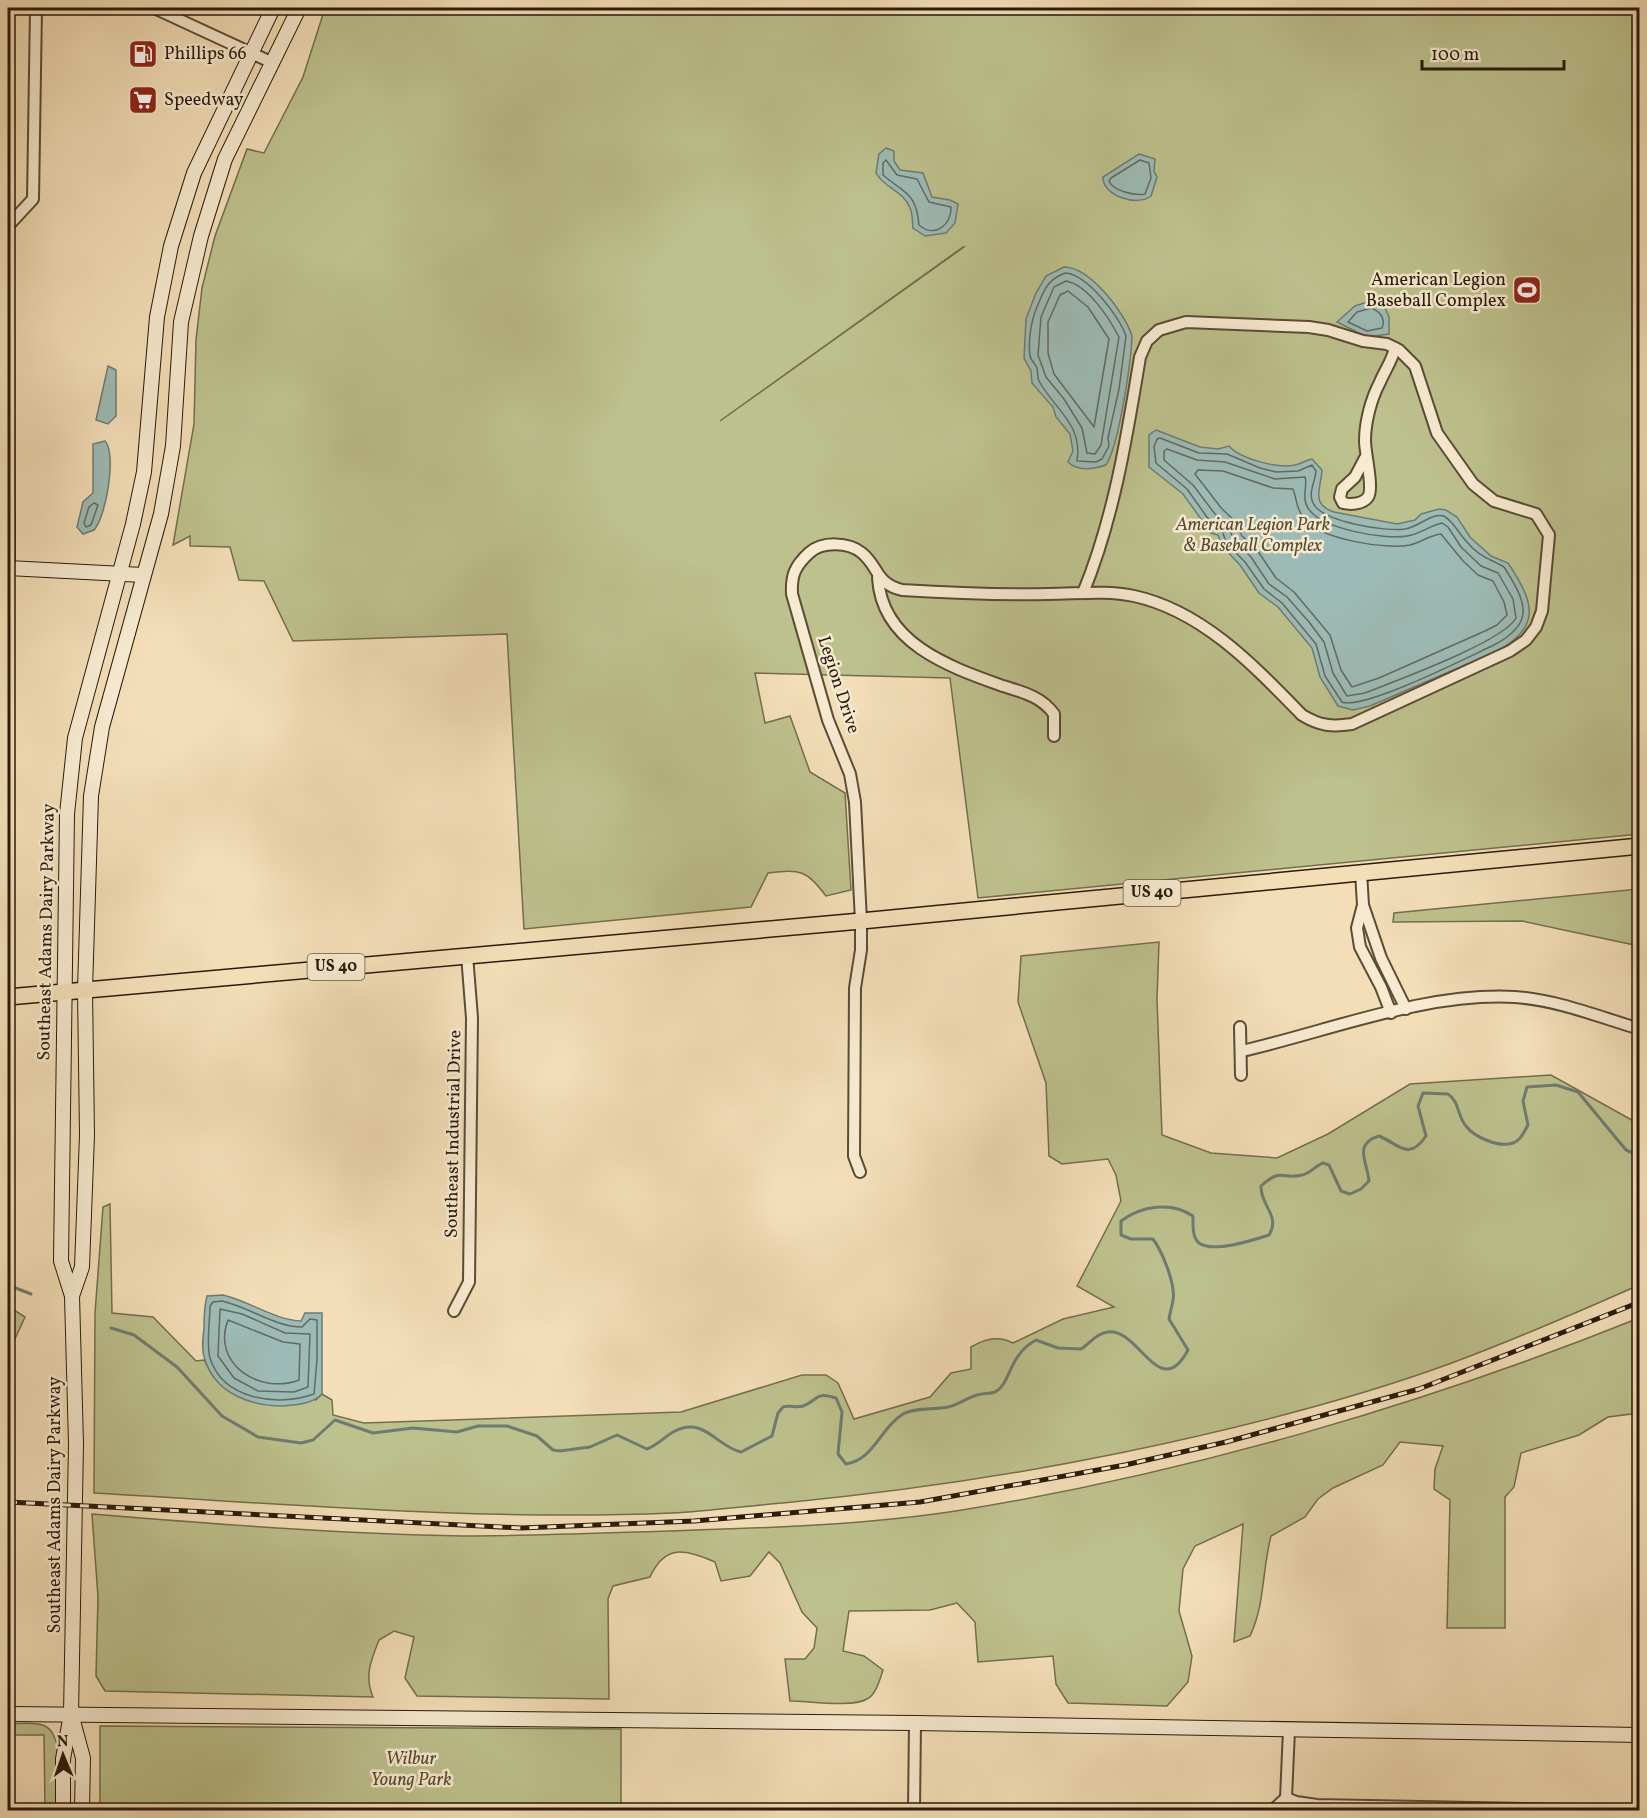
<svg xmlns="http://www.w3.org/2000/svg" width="1647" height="1818" font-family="Vollkorn,serif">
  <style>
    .green { fill: #bdc18d; stroke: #736e4c; stroke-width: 1.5; fill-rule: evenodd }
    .water { fill: #9dbbb6; stroke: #6f7b71; stroke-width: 1.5 }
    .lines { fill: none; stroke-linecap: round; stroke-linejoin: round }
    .shore { stroke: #636a60; stroke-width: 1.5 }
    .stream { stroke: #6f7b71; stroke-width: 3 }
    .street-casing { stroke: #5c4b35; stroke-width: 14 }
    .secondary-casing { stroke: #291a0a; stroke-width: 16 }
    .primary-casing { stroke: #291a0a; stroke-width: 18 }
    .street { stroke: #f7ead0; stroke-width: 10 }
    .secondary { stroke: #f7ead0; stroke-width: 14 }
    .primary { stroke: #f3deb7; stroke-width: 15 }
    .rail-casing { stroke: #291a0a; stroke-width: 5 }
    .rail { stroke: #f7ead0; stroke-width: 3; stroke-dasharray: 9; stroke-linecap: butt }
    .labels { text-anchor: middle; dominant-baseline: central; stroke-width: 5; stroke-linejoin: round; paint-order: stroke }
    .shield { fill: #f7ead0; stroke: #675845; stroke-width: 1.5 }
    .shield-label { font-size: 16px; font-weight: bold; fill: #291a0a }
    .poi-label { font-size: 18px; fill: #291a0a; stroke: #f7ead0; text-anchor: start }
    .park-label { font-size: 18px; font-style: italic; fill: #554c31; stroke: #f7ead0 }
    .street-label { font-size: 18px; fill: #291a0a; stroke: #f7ead0 }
  </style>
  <rect width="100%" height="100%" fill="#f3deb7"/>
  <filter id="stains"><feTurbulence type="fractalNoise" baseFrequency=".00333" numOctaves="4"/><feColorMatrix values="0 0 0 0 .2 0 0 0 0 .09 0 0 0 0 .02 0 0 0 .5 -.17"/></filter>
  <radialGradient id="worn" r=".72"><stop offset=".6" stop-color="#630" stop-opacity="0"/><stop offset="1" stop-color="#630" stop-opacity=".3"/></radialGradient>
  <g class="green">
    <path d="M325,8H1639V834L978,898L950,678L755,673L765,723L790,716L810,772L845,793L851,890L826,896C806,870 801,869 768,873L751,907L524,929L507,634L293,641L264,581L239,580L230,547L190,546V536L173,545L194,424L196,340L202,288L215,236L247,149L264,153L303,77ZM963,247H964L720,421Z"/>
    <path d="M1639,889V946L1522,921L1393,922L1394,913Z"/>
    <path d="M1159,942L1157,999L1162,1135L1211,1153L1277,1158L1328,1134L1410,1084L1551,1075L1639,1124V1285C1576,1313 1514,1340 1449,1364C1342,1403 1231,1430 1120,1453C1008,1476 897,1492 783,1503C746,1506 709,1511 672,1513C480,1521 286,1504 94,1493L95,1313L103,1207L110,1204L112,1313L153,1317L196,1361L204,1360L213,1376L316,1400L322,1394L332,1400L333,1415L364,1423L681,1412L802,1375H826L838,1383L854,1419L930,1397L951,1373L971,1369V1347C985,1339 998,1335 1013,1343L1063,1319L1114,1307L1077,1286L1121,1201L1116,1175L1108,1159L1062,1164L1049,1156L1046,1083L1018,1002L1021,956Z"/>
    <path d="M8,1306L25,1317L8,1354Z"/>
    <path d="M1639,1318V1413L1608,1417L1579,1435L1521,1453L1514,1487L1505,1497V1628H1447L1450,1500L1434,1489L1435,1469L1443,1446L1400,1442L1383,1465L1333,1488L1318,1499L1305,1517L1271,1536C1262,1570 1265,1605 1250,1636L1234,1642L1243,1524L1195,1546L1183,1569L1179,1611L1192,1656L1188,1682L1167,1706L1068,1703L1056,1684L1053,1656L978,1662L975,1622L957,1603L930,1610L849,1611L843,1651L864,1656L883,1670C880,1679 876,1695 867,1699C852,1708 808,1701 790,1701L785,1659H805L814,1648L817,1628L802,1612L780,1563L769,1552L750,1576L721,1581L715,1562C685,1549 665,1544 650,1577L613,1586L608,1599L609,1699L417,1696L405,1678L414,1637L394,1631L379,1640C371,1660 364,1676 373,1697L105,1691L96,1676L98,1597L92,1514C215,1524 339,1534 463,1536C532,1536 601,1533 669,1531C763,1528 869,1525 962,1510C1190,1473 1425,1404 1639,1318Z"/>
    <path d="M8,1724C18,1724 35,1721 45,1726C66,1737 59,1790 59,1810H45L44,1735H8Z"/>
    <path d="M100,1726L621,1729V1810H100Z"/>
  </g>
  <g class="water">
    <path d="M886,148L894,151V161L900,170L923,173L932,197L950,200L958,204L955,223L946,233L925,236L913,228C912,221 913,214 910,208C904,191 884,188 876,173L879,154Z"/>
    <path d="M1139,154L1155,159L1154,171L1157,177L1151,196C1138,207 1102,196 1103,177Z"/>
    <path d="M1064,267C1090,267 1125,313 1132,336C1131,363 1119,445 1106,465C1094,469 1078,472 1068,462L1073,451L1070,434L1056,417L1053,407L1032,383L1031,371L1024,358L1026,319L1036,293L1046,276Z"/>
    <path d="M1370,301L1384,306L1389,317V334L1367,337L1337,322L1355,306Z"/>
    <path d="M108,366L116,370V416L108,424L96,420Z"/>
    <path d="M1156,430L1200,447L1218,449L1229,446C1240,459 1279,469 1295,465C1301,464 1306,460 1312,459L1322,470C1321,489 1310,504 1334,512L1397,524L1415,520L1421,514L1439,509L1446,510L1457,517L1470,537L1491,556L1508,563C1534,602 1543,627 1495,652L1370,706L1353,710L1338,706L1320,677L1312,648L1278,607L1259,593L1240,565L1222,546L1218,535L1211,533L1183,494L1149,467V435Z"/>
    <path d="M105,441C117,454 106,517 94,530L83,534L77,527L83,502L93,493V444Z"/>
    <path d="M223,1295C249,1301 275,1320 301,1321L305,1313H322V1394C312,1404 297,1405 283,1406C251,1406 216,1394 205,1360C201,1350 203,1338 204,1328C204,1317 204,1307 207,1296Z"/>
  </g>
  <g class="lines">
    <g class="shore">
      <path d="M886,160L897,175L917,179L929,202L951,207C952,224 935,239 919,225C916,192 905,194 883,175V163Z"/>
      <path d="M1140,160L1149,163L1151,178L1145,194C1135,196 1113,191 1109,181L1111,178Z"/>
      <path d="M1065,273C1087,274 1120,317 1126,336L1119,389L1108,438L1109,446L1102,459L1096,462L1077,461C1083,424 1055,410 1039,381C1037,377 1038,373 1037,368C1035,363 1031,361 1030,356C1028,341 1031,321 1037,307C1044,290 1047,280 1065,273Z"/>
      <path d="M1066,281C1088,285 1109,318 1119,337L1101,445L1095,454L1087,453L1082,428L1064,399L1046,377L1038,355L1041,317L1054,287Z"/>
      <path d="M1068,291L1088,307L1109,339L1094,427L1054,374L1048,353V322L1060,295Z"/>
      <path d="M1371,308C1380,311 1386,319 1382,328L1367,331L1348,322L1357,312Z"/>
      <path d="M1160,438L1199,453L1227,454L1260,468L1276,472L1298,471L1312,465L1316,471C1315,483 1308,492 1313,503C1322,522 1386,532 1405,529C1419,527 1430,513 1444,516C1455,523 1458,533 1467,542C1478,556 1490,559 1504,567C1527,603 1536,624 1492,646C1466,658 1364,710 1342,702L1325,676L1316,644L1282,603L1264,589L1245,562L1227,544L1222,531L1214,527L1187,489L1156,463L1154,447L1157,439Z"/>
      <path d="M1167,449L1197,460L1225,462L1275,479L1305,477C1308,486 1301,497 1308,508C1320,529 1385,540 1407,536C1420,534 1429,526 1442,523L1448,527L1461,547L1481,566L1498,573L1513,599L1516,618C1503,642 1395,681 1365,693L1347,696L1333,673L1324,642L1309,622L1287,597L1269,584L1251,557L1234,540L1228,526L1215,514L1193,485L1164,460V451Z"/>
      <path d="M1198,470L1223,471L1273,488L1293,489C1297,499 1296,509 1304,519C1320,539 1386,550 1410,545C1422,542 1430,535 1441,534L1463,561L1478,575L1493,581L1504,602L1507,615L1497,625L1485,631L1379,678L1352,687L1341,670L1330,635L1294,592L1276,578L1257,550L1242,536L1235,521L1222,509L1195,474Z"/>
      <path d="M94,503L98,505L91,525L86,527L84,523L89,507Z"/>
      <path d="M222,1301C249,1307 275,1327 302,1327L310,1319L317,1320V1360L314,1394C278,1407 223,1400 210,1358C206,1343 210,1322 210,1306L213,1302Z"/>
      <path d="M220,1309L242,1314L285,1333L310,1334L308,1387L294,1392L258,1391L234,1378L218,1356Z"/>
      <path d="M228,1320L283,1342L300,1344L299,1380C260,1395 211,1364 228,1320Z"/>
    </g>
    <g class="stream">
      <path d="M8,1285L31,1294"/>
      <path d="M111,1328L134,1335L177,1367L222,1416L258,1437L301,1443L313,1440L335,1420L373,1433L413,1428L457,1432L478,1426H507L537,1436L553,1450L560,1451L590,1447L617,1435L647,1449C658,1445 665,1436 675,1431C704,1416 717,1447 741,1452L772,1436L778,1413L783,1407C789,1405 797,1408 803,1406C819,1400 815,1391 836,1398L842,1412L838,1454L846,1464C874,1460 880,1428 903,1414C915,1407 934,1410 948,1407C958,1405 967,1398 977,1395C983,1393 990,1394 995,1392C1011,1384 1008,1355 1036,1340L1058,1348L1081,1349C1090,1343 1097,1333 1108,1332C1139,1328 1160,1403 1188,1350L1169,1319C1170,1312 1172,1307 1173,1300C1176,1285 1162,1251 1153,1239H1131L1121,1235V1221C1141,1206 1171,1201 1193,1216C1193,1225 1192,1237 1199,1243C1212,1253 1254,1240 1269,1235C1281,1216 1260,1205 1261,1186C1282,1167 1281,1180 1302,1175C1311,1173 1315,1166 1323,1163L1329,1165L1341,1191L1350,1194L1361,1189L1369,1181C1367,1161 1353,1144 1379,1136C1399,1144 1408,1162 1426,1136L1418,1106L1423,1093L1448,1094C1460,1102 1457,1116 1466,1126C1474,1137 1499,1148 1513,1143C1521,1140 1524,1132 1528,1125L1523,1101L1527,1087L1556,1085L1578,1092L1626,1150L1640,1156"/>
    </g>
    <g class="street-casing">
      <g id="street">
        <path d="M154,8L273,63"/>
        <path d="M8,226L33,199L36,8"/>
        <path d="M8,301L9,568"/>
        <path d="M1365,458L1355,477L1342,489L1340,497L1343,503C1351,505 1363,504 1368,497C1374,489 1365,453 1365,441C1365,422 1371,399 1380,382C1385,370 1392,361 1395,348"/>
        <path d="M878,578C882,644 950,667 1003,686C1022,692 1041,696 1054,714V736"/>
        <path d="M1361,872L1363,905L1357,928L1360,947L1381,987L1391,1013"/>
        <path d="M1363,905L1381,958L1406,1009"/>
        <path d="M1240,1027L1241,1075"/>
        <path d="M1242,1051C1329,1031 1425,992 1515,997C1558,1000 1599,1017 1640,1029"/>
        <path d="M860,1172L854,1156L855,988L861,950V921L855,802L850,774L828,720L792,594C791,575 795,566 809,553C822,541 849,542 862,553C879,567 875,583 902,590C950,593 1000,595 1048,594C1077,594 1105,590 1134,596C1203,611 1255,667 1302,715C1320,726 1332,727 1352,724L1510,651L1526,640L1536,627L1542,611L1549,535L1536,514L1494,501L1473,484L1437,433L1415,366L1399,350L1387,344L1363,341L1328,330L1309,327L1186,322L1159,330L1147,341L1140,357C1127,436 1114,518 1083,593"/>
        <path d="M454,1311L469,1282L472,1018L467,955"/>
        <path d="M1286,1798L1296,1802L1317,1805L1579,1810"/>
        <path d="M914,1810L915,1723"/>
        <path d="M1273,1810L1286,1798L1289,1730"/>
      </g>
    </g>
    <g class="secondary-casing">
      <g id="secondary">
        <path d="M8,568L143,575"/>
        <path d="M72,1296L82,1267L87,1135L85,990L91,796L102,727L161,514L173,446L181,322L201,236L225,159L299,8"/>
        <path d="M8,1714L915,1723L1640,1735"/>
        <path d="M73,1721L83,1758L82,1810"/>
        <path d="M63,1810V1759L71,1714L76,1444L72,1296L61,1261L67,814L75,738L133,524L144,472L157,317L171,246L194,173L273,8"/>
      </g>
    </g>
    <g class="primary-casing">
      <path id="primary" d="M8,997L861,921L1640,846"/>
    </g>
    <use href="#street" class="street"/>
    <use href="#secondary" class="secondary"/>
    <use href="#primary" class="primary"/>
    <g class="rail-casing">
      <path id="rail" d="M8,1502L521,1528L694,1521L920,1502L1125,1465L1226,1442L1419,1389L1640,1302"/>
    </g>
    <use href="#rail" class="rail"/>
  </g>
  <defs>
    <g id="fuel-square" transform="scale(1.5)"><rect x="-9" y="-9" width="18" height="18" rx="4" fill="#8f2418" stroke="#f7ead0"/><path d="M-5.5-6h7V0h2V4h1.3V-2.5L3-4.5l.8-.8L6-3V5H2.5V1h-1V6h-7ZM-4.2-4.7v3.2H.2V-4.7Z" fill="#fff"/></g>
    <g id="supermarket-square" transform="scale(1.5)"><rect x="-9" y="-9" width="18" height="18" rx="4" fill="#8f2418" stroke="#f7ead0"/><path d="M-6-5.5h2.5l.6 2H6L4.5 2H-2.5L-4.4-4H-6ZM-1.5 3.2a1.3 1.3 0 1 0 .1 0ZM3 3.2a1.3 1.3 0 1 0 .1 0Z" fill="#fff"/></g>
    <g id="stadium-square" transform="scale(1.5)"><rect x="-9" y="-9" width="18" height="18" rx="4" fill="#8f2418" stroke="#f7ead0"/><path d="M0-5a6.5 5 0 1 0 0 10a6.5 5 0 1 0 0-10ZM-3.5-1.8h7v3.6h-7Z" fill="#fff"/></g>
  </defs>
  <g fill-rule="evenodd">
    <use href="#fuel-square" x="143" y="54"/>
    <use href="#supermarket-square" x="143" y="100"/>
    <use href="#stadium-square" x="1527" y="290"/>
  </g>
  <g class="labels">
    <g class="shield">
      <rect x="1123.5" y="880" width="57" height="26" rx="4.5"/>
      <rect x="307.5" y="954" width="57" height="26" rx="4.5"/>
    </g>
    <g class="shield-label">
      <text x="1152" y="893">US 40</text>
      <text x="336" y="967">US 40</text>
    </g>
    <g class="poi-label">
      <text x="164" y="54">Phillips 66</text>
      <text x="164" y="100">Speedway</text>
      <text x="1506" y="280" text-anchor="end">American Legion<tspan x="1506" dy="21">Baseball Complex</tspan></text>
    </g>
    <g class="park-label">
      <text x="1253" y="525">American Legion Park<tspan x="1253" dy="21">&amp; Baseball Complex</tspan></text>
      <text x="411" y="1759">Wilbur<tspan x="411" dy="21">Young Park</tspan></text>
    </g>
    <g class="street-label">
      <text transform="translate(838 685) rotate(72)">Legion Drive</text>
      <text transform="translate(47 932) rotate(-89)">Southeast Adams Dairy Parkway</text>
      <text transform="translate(454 1134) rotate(-89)">Southeast Industrial Drive</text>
      <text transform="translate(55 1505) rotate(-90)">Southeast Adams Dairy Parkway</text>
    </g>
  </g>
  <rect width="1647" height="1818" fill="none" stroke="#f3deb7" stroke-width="30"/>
  <rect x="9" y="9" width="1629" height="1800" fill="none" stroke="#291a0a" stroke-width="3"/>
  <rect x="15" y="15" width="1617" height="1788" fill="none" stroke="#291a0a" stroke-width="1.5"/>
  <g transform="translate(63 1755) rotate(358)" stroke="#f7ead0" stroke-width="4.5" paint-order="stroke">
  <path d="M0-4.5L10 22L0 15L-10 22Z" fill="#291a0a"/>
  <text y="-9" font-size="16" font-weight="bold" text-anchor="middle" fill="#291a0a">N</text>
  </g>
  <path d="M1422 60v9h142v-9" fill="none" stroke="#291a0a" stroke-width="3"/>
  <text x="1431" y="60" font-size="18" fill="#291a0a" stroke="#f7ead0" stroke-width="4.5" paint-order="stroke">100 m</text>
  <rect width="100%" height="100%" filter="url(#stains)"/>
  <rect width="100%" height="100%" fill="url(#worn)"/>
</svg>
